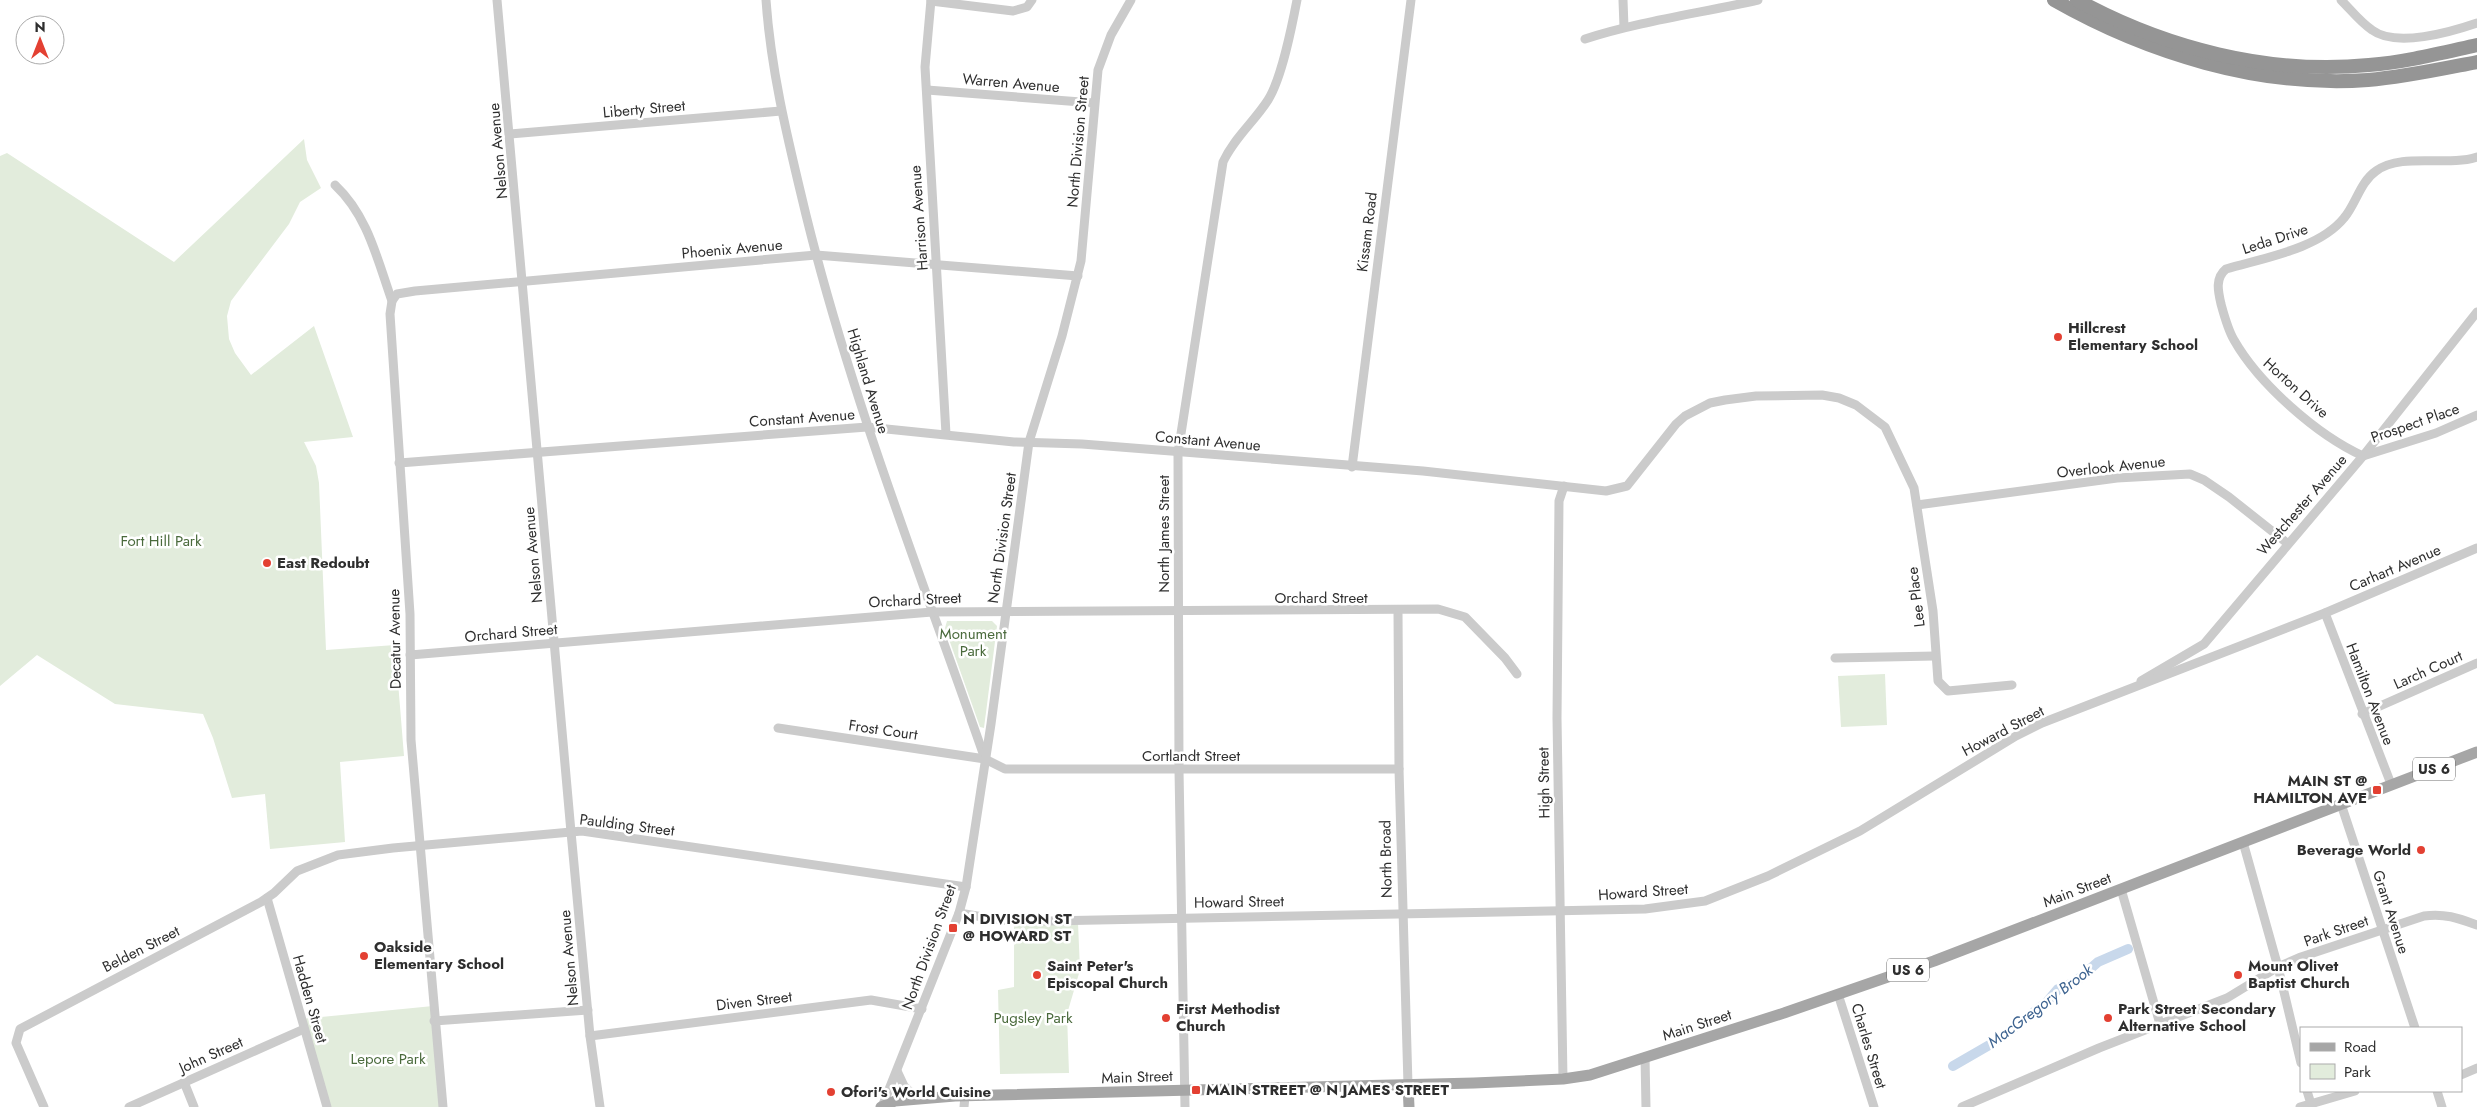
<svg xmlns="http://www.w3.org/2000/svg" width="2477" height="1107" font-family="Jost,sans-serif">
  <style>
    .green { fill: #e2ecdc }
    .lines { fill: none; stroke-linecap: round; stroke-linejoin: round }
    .canal { stroke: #c8d8eb; stroke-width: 10 }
    .minor { stroke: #cbcbcb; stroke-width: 9 }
    .major { stroke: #a6a6a6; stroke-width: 11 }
    .highway { stroke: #959595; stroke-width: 14 }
    .poi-dot { fill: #e34032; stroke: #fff; stroke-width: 2 }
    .labels { text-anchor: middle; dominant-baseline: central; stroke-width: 5; stroke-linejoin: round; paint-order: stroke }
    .shield { fill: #fff; stroke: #6d6d6d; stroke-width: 1 }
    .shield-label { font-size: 14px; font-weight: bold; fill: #2e2e2e }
    .street-label { font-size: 15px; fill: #2e2e2e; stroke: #fff }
    .poi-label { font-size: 15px; font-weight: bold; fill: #2e2e2e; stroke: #fff; text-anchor: start }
    .park-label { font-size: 15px; fill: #4a6a3c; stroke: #fff }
    .water-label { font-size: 16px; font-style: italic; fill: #3d6390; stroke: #fff }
  </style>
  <rect width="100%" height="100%" fill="#fff"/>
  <g class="green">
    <path d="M304,139L307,160L321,188L300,202L289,224L231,301L227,316L229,339L235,353L251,375L314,326L353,437L304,442L316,466L319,483L326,650L395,645L404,756L340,762L345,842L270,849L265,794L232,798L213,738L203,714L115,704L37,655L0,686V156L7,153L174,262Z"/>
    <path d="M947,621H992L997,626L984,728L980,727L945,628Z"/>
    <path d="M1885,674L1887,725L1841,727L1838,676Z"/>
    <path d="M1014,920L1078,923L1080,970L1067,1014L1069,1073L1000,1074L998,990L1014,987Z"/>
    <path d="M433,1006L443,1107H327L301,1019Z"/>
  </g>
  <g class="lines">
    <path class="canal" d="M1953,1066L1998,1040L2047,1002L2058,989L2075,982L2098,962L2128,949"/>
    <g class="minor">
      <path d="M497,0L571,832L590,1036L600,1107"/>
      <path d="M766,0C771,73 789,144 806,215C852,401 922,578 985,759"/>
      <path d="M931,0L925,67L946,434"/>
      <path d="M1623,0L1624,27"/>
      <path d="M2341,0C2351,10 2360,22 2372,30C2396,48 2451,32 2477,23"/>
      <path d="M931,1L1013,11L1027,7L1032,0"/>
      <path d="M1585,39C1641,21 1701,13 1758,0"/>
      <path d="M927,90L1094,103"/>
      <path d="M510,134L781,111"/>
      <path d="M2477,157C2447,167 2402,152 2376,171C2360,182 2356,204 2344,218C2319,249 2263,258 2226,269C2215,278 2218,291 2221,304C2224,315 2228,330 2234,340C2259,384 2317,435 2363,456L2436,433L2477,415"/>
      <path d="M335,185C368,216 377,259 392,301L390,314L410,614L411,740L443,1107"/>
      <path d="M392,301L397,294L415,291L816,255L1078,276"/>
      <path d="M399,463L867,427L1014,442L1082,444L1423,471L1606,491L1627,486L1676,424L1685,416L1710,403L1725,400L1756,396L1822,395L1839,398L1856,405L1885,427L1914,488L1933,611L1938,681L1948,691L2012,685"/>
      <path d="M1352,467L1411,0"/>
      <path d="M1917,505L2117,478L2190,474L2204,480L2229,497L2287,543"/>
      <path d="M1398,611L1399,769L1408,1085"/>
      <path d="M2325,613L2391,784"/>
      <path d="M410,655L932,612L1438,609L1465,617L1505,658L1517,674"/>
      <path d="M1835,658L1935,656"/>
      <path d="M2141,681L2204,644L2363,456L2477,312"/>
      <path d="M2362,714L2477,663"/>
      <path d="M778,728L985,759L1005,769H1399"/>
      <path d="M2341,804L2415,1028"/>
      <path d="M2243,842L2278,967L2301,1063"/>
      <path d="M2121,889L2160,1024"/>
      <path d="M267,898L327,1107"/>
      <path d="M959,913L1001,920L1048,921L1645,909L1705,901L1768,876L1860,831L2016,736L2042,723L2325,613L2477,548"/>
      <path d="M1838,994L1874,1107"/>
      <path d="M434,1021L588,1010"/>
      <path d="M590,1036L871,1000L922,1009"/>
      <path d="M1645,1057L1646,1107"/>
      <path d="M897,1071L904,1086L917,1099"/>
      <path d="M2461,1075L2477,1068"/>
      <path d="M1563,1079L1557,718L1559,501L1564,486"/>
      <path d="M184,1082L194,1107"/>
      <path d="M2307,1091L2312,1107"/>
      <path d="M2437,1091L2442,1107"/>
      <path d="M44,1107L16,1043L20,1029L261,902L274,893L297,871L338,855L393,848L582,831L966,887"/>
      <path d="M129,1107L304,1029"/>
      <path d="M882,1107L959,913L966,887L991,724L1029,442L1062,336L1081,261L1098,70L1111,35L1131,0"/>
      <path d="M964,1107L965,1096"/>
      <path d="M1185,1107L1179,770L1178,453L1223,162C1234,138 1254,122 1268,100C1282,78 1292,26 1297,0"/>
      <path d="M1962,1107L2099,1048L2227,998L2278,967L2301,957L2424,916C2444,913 2458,918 2477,925"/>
      <path d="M2300,1107L2355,1091"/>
    </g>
    <g class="major">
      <path d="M1408,1085L1409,1107"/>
      <path d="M881,1107L895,1101L955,1096L1474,1083L1563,1079L1590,1075L1784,1013L1934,961L2477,752"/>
    </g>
    <g class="highway">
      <path d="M2054,0C2147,53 2260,88 2368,80C2405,77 2441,69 2477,62"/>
      <path d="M2077,0C2165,48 2268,75 2369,65C2406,62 2441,53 2477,45"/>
    </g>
  </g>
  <g class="poi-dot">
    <circle cx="2058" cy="337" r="5"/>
    <circle cx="267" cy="563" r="5"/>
    <rect x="2372" y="785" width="10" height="10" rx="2.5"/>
    <circle cx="2421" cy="850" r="5"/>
    <rect x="948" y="923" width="10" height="10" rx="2.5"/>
    <circle cx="364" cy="956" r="5"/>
    <circle cx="1037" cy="975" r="5"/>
    <circle cx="2238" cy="975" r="5"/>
    <circle cx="1166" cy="1018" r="5"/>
    <circle cx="2108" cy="1018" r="5"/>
    <rect x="1191" y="1085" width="10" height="10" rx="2.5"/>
    <circle cx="831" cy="1092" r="5"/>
  </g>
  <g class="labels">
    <g class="shield">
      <rect x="2413" y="757.5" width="42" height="23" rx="4"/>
      <rect x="1887" y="958.5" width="42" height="23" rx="4"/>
    </g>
    <g class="shield-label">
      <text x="2434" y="769">US 6</text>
      <text x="1908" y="970">US 6</text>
    </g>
    <g class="street-label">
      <text transform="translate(1011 83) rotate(5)">Warren Avenue</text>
      <text transform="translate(644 109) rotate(-5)">Liberty Street</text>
      <text transform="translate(1078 142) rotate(-85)">North Division Street</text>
      <text transform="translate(498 151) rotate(-95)">Nelson Avenue</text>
      <text transform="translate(919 218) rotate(-94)">Harrison Avenue</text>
      <text transform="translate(1367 232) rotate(-83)">Kissam Road</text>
      <text transform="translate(2275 239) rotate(-18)">Leda Drive</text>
      <text transform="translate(732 249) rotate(-5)">Phoenix Avenue</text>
      <text transform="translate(868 381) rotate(73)">Highland Avenue</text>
      <text transform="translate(2296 388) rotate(42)">Horton Drive</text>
      <text transform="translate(802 418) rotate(-4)">Constant Avenue</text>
      <text transform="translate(2415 423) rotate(-19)">Prospect Place</text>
      <text transform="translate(1208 441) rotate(5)">Constant Avenue</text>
      <text transform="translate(2111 467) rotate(-6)">Overlook Avenue</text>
      <text transform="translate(2302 505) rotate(-49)">Westchester Avenue</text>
      <text transform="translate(1164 534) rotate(-90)">North James Street</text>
      <text transform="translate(1002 538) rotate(-82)">North Division Street</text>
      <text transform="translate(533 555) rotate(-95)">Nelson Avenue</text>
      <text transform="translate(2395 568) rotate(-23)">Carhart Avenue</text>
      <text transform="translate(1916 597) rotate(-97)">Lee Place</text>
      <text x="1321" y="598">Orchard Street</text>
      <text transform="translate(915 600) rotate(-3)">Orchard Street</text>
      <text transform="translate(511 633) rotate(-5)">Orchard Street</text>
      <text transform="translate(395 639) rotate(-91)">Decatur Avenue</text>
      <text transform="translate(2428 670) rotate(-24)">Larch Court</text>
      <text transform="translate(2370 694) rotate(69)">Hamilton Avenue</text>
      <text transform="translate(883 730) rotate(8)">Frost Court</text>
      <text transform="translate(2003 731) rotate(-28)">Howard Street</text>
      <text x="1191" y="756">Cortlandt Street</text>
      <text transform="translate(1544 783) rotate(-91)">High Street</text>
      <text transform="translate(627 825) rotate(7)">Paulding Street</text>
      <text transform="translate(1386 859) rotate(-91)">North Broad</text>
      <text transform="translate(2077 890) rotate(-21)">Main Street</text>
      <text transform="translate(1643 892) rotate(-4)">Howard Street</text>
      <text transform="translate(1239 902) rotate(-1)">Howard Street</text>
      <text transform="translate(2391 912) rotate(72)">Grant Avenue</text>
      <text transform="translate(2336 931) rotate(-19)">Park Street</text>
      <text transform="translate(929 947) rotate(-70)">North Division Street</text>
      <text transform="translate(141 949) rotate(-27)">Belden Street</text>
      <text transform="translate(569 958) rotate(-95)">Nelson Avenue</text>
      <text transform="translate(310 999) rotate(74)">Hadden Street</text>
      <text transform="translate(754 1001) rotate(-7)">Diven Street</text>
      <text transform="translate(1697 1025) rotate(-18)">Main Street</text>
      <text transform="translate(1869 1046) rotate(73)">Charles Street</text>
      <text transform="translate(211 1055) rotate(-24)">John Street</text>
      <text transform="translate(1137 1077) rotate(-2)">Main Street</text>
    </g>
    <g class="poi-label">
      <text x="2068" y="328">Hillcrest<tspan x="2068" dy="17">Elementary School</tspan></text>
      <text x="277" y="563">East Redoubt</text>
      <text x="2367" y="781" text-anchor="end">MAIN ST @<tspan x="2367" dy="17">HAMILTON AVE</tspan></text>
      <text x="2411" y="850" text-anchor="end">Beverage World</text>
      <text x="963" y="919">N DIVISION ST<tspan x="963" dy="17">@ HOWARD ST</tspan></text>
      <text x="374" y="947">Oakside<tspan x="374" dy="17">Elementary School</tspan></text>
      <text x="1047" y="966">Saint Peter's<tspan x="1047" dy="17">Episcopal Church</tspan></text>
      <text x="2248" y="966">Mount Olivet<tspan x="2248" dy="17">Baptist Church</tspan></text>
      <text x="1176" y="1009">First Methodist<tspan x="1176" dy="17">Church</tspan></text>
      <text x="2118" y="1009">Park Street Secondary<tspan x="2118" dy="17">Alternative School</tspan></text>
      <text x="1206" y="1090">MAIN STREET @ N JAMES STREET</text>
      <text x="841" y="1092">Ofori's World Cuisine</text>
    </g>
    <g class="park-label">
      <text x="161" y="541">Fort Hill Park</text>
      <text x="973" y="634">Monument<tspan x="973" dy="17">Park</tspan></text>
      <text x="1033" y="1018">Pugsley Park</text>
      <text x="388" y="1059">Lepore Park</text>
    </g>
    <g class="water-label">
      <text transform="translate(2040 1006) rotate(-37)">MacGregory Brook</text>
    </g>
  </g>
  <rect x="2300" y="1027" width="162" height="65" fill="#ffffff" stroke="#ababab"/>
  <rect x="2310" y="1043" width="25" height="8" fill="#a6a6a6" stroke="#ababab"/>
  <text x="2344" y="1052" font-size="15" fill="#2e2e2e">Road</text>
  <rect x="2310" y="1064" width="25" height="15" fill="#e2ecdc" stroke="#ababab"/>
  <text x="2344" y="1077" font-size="15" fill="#2e2e2e">Park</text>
  <g transform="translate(40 40)"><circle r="24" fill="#ffffff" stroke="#ababab"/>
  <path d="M0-4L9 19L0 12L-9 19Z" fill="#e34032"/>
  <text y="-8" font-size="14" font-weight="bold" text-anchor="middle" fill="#2e2e2e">N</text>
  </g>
</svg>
